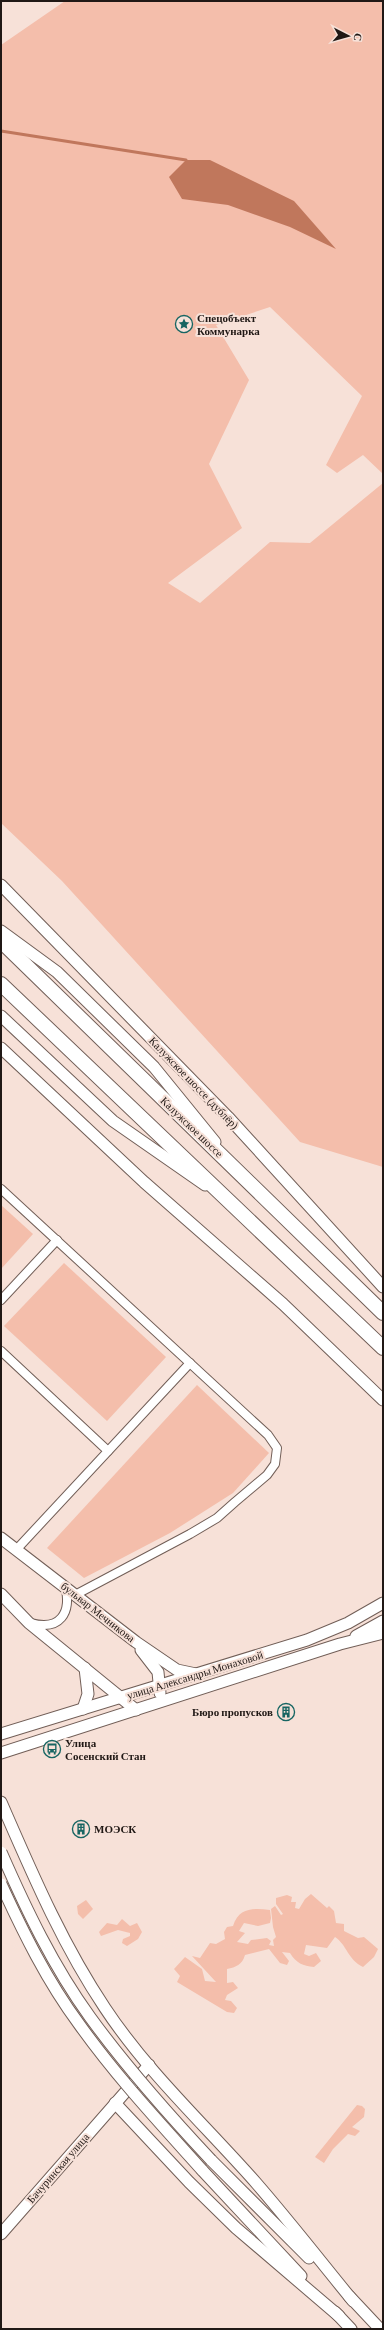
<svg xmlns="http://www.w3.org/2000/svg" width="384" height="2330" font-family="'Crimson Pro',serif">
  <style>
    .green { fill: #f4beab }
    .water { fill: #c0775c }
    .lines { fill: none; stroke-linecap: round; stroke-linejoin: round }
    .stream { stroke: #c0775c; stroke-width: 3 }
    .street-casing { stroke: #715e57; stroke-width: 10 }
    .secondary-casing { stroke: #715e57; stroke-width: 13 }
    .highway-casing { stroke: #715e57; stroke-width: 16 }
    .street { stroke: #fff; stroke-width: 8 }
    .secondary { stroke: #fff; stroke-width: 11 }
    .highway { stroke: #fff; stroke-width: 14 }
    .secondary-bridge-casing { stroke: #715e57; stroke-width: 13; stroke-linecap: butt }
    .secondary-bridge { stroke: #fff; stroke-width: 11 }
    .labels { text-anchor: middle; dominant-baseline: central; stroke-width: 4; stroke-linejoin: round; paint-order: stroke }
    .poi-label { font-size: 11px; font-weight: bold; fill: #201815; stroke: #f7e1d8; text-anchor: start }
    .street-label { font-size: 11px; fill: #201815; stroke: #f7e1d8 }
  </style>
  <rect width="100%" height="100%" fill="#f7e1d8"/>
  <g class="green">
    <path d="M65,1H383V474L363,455L337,473L326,465L362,396L270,307L216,325L249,380L209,464L242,528L168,583L200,603L270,542L310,543L383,483V1167L300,1142L62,881L1,823V45Z"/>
    <path d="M1,1205L33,1234L1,1269Z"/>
    <path d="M64,1263L166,1357L107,1421L4,1326Z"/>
    <path d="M197,1385L269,1453L233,1493L170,1533L84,1578L47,1548Z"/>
    <path d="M311,1894L327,1908L329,1906L334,1911L336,1923L344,1924V1931L358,1938L364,1937L378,1949L374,1957L363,1967C348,1960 347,1945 335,1937L327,1948L306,1945L304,1954L309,1956L316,1953L321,1961L314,1967C303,1966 296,1963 290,1953L282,1952L289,1961L287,1965L280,1963L269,1949L245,1955C242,1965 236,1967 227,1969V1983L233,1982L238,1988L227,1995L225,2000L231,2001L237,2008L234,2013L227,2012L177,1982L180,1976L174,1969L185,1957L202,1969L205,1981L216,1982L192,1956L200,1958L210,1943L216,1944L225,1939L224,1932L227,1927L233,1926C239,1907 254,1908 270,1910L271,1918L270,1923L258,1926L244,1923L239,1931L245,1933L237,1942L248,1944L251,1940L267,1938L271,1941L269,1945L274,1946L273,1940L276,1937L273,1927L271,1909L275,1906L281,1915L283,1914L276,1904V1898L287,1895L292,1897L291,1902H296L295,1908L299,1909L305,1899Z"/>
    <path d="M86,1900L93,1909L83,1919L78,1914L77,1906Z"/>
    <path d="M122,1919L130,1926L137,1923L142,1932L138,1939L127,1946L122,1943L123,1939L130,1936V1933L118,1930L101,1936L99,1932L107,1923L117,1925Z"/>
    <path d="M357,2105L362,2106L365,2109L364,2117L352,2127L360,2131L355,2136L348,2134L333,2149L324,2163L315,2157Z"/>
  </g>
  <path class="water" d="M186,160H210L294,201L336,249L290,227L228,205L182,199L169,177Z"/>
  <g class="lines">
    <path class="stream" d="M1,131L186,160"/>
    <g class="street-casing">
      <g id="street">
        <path d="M1,1189L268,1435L277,1448L275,1464L267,1475L235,1502L217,1518L190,1534L75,1595"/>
        <path d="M1,1300L57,1240"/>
        <path d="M1,1351L108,1451"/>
        <path d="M16,1550L190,1363"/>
        <path d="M31,1623C60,1631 72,1613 65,1586"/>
      </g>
    </g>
    <g class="secondary-casing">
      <g id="secondary">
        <path d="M1,885L228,1117L383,1287"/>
        <path d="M1,931L57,972L154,1067L215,1142"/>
        <path d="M1,1016L113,1121L205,1185"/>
        <path d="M1,1048L144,1182L283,1304L383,1400"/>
        <path d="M1,1538L136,1642L177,1670L196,1674"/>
        <path d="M1,1594L29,1623L136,1710"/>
        <path d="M356,1636L383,1621"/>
        <path d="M141,1650L158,1672L160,1693"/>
        <path d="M83,1709L88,1694L85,1668"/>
        <path d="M1,1734L307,1640L348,1623L383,1603"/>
        <path d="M1,1753L340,1644L383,1633"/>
        <path d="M1,1802C32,1873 62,1944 105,2008C148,2073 206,2126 257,2184C290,2222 321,2262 353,2301"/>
        <path d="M115,2103L189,2182L236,2228L339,2316"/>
        <path d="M211,2160L309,2258"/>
        <path d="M202,2170L301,2276"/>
        <path d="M1,2234L149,2065"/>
        <path d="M349,2296L380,2329"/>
        <path d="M335,2312L351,2329"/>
      </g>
    </g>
    <g class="highway-casing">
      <g id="highway">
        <path d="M1,941L383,1313"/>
        <path d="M1,984L383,1348"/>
      </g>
    </g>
    <use href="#street" class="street"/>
    <use href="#secondary" class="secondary"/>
    <use href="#highway" class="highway"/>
    <g class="secondary-bridge-casing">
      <g id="secondary-bridge">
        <path d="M1,1852C26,1909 53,1966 90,2017C127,2068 168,2114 211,2160"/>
        <path d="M1,1884C23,1932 47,1981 79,2024C116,2076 159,2122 202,2170"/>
      </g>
    </g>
    <use href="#secondary-bridge" class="secondary-bridge"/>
  </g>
  <defs>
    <g id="sight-ring" transform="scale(0.9)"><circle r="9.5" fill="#f7e1d8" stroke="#176562" stroke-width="1.5"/><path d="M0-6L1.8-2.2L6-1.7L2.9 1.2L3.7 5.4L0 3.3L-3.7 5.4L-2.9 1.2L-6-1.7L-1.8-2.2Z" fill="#176562"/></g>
    <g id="building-ring" transform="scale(0.9)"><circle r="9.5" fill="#f7e1d8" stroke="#176562" stroke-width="1.5"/><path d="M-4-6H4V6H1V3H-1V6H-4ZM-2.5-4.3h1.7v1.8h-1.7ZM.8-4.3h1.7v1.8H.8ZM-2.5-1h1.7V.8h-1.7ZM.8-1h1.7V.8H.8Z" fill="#176562"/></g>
    <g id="bus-ring" transform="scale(0.9)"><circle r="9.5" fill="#f7e1d8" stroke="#176562" stroke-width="1.5"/><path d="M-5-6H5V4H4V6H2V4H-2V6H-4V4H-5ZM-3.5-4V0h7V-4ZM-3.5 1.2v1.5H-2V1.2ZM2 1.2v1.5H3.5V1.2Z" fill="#176562"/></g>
  </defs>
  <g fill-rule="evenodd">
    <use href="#sight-ring" x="184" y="324"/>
    <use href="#building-ring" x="286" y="1712"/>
    <use href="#bus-ring" x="52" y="1749"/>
    <use href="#building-ring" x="81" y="1829"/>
  </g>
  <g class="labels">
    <g class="poi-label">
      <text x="197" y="318">Спецобъект<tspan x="197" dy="13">Коммунарка</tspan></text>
      <text x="273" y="1712" text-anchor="end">Бюро пропусков</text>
      <text x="65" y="1743">Улица<tspan x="65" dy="13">Сосенский Стан</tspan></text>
      <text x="94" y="1829">МОЭСК</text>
    </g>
    <g class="street-label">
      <text transform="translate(194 1083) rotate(46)">Калужское шоссе (дублёр)</text>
      <text transform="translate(192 1127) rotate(44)">Калужское шоссе</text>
      <text transform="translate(98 1612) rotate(38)">бульвар Мечникова</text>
      <text transform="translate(195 1675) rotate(-17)">улица Александры Монаховой</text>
      <text transform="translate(58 2168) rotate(-49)">Бачуринская улица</text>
    </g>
  </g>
  <rect width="384" height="2330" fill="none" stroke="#201815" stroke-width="4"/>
  <g transform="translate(348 36) rotate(96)" stroke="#f7e1d8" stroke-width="3" paint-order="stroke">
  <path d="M0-3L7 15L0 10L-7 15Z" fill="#201815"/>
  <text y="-6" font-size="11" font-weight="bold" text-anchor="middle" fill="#201815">С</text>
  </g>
</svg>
